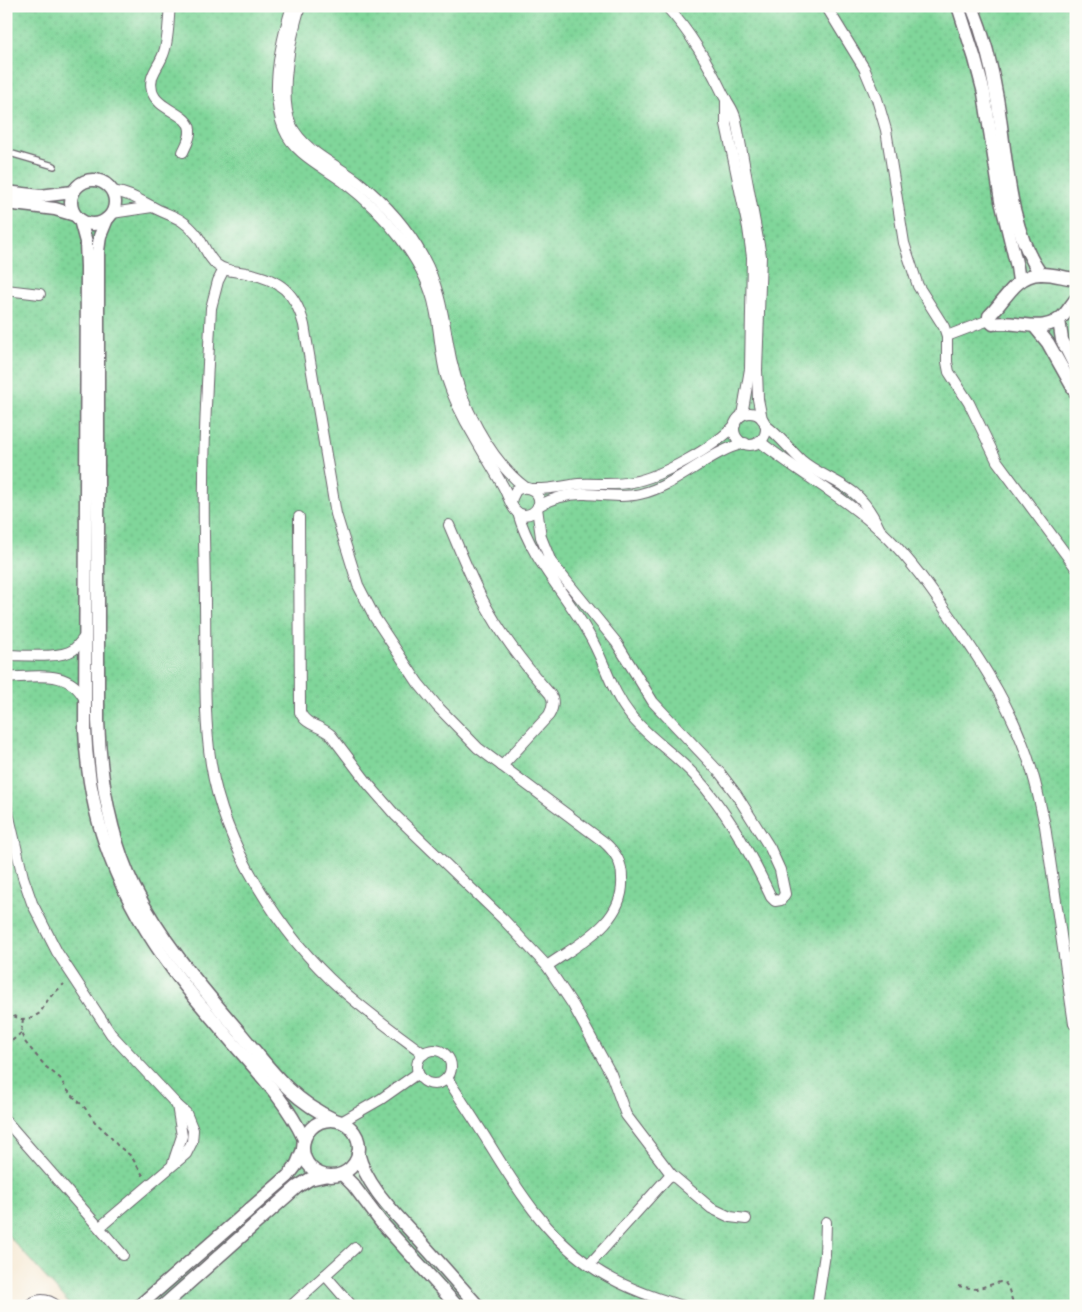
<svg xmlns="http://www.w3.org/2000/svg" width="1082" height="1312" font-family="'IM FELL Great Primer',serif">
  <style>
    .grass { fill: url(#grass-dots); stroke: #517c6a }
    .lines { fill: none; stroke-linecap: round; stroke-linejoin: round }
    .service-casing { stroke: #6c666d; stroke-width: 8 }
    .minor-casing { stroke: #6c666d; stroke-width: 12 }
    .tertiary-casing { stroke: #6c666d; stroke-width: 15 }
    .path { stroke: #6c666d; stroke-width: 2; stroke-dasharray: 4 4; stroke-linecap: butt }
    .service { stroke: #fff; stroke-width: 5 }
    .minor { stroke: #fff; stroke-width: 10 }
    .tertiary { stroke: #fff; stroke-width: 12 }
  </style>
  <defs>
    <pattern id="grass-dots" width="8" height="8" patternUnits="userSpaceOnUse" patternTransform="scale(1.25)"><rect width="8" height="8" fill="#80d69a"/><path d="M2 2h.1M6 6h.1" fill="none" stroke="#6eb786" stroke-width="1.8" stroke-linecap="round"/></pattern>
  </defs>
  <rect width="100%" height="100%" fill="#fdfcf7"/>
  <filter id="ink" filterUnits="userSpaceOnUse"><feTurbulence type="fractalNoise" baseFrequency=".02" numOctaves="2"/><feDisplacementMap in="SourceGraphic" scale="10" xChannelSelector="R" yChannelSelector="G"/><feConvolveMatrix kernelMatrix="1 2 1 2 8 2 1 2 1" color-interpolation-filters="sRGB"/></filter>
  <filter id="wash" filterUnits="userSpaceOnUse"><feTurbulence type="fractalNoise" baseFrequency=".0096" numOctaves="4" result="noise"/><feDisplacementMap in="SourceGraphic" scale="20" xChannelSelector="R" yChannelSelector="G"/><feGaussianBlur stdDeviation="1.12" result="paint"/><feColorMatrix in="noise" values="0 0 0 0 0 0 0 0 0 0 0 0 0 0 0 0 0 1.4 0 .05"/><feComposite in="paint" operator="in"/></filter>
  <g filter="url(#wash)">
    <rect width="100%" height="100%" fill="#f4e4ca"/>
    <path class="grass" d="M6,6H1076V1306H71L6,1233Z"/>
  </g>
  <g filter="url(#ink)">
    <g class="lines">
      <g class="service-casing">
        <path id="service" d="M6,152L54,166"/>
      </g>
      <g class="minor-casing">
        <g id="minor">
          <path d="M170,6C168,22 169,41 163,55C158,68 148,76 152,91C157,110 190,114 190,130C191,137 186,146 183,152"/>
          <path d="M292,6C281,41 269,93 284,129C294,154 324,167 345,183C366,199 385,218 401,239C417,260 430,282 435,309C440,331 440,354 446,376C453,398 463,418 475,438C484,454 494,470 503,486C507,493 510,504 515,510C519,515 526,516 532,513C548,503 535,481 516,490L512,498L511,503"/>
          <path d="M300,6C291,36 278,95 291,125C304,152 338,165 360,183C385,203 408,229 423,257C441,289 444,324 451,359C460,402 489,460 525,487"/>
          <path d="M666,6C691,33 708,63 724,96C729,105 734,110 736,120L761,256L757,370L758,399L762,419"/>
          <path d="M826,6L864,68L877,99L886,130L904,243L918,286L944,327L947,336V362L949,372L969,403L997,461L1076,568"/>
          <path d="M726,99V124L748,228L752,257L750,369L742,415"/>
          <path d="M112,191C128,193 138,199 151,206C170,217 180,215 196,234C204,244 207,257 217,265C226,272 236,271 246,273C280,279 296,293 304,325L336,514L358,585L375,618L418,683L437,706L478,748L604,842C615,852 622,862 622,878C625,923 578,944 547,966"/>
          <path d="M112,213L152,207"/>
          <path d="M224,269L218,281L211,308C208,366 204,424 204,482C203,524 205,565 205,607C206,659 203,713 211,764C224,846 280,935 342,990C368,1013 396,1033 424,1054"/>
          <path d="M6,290L40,294"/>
          <path d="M947,336L989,320"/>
          <circle cx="750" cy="429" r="16"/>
          <path d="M765,425C779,435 789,449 801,460C817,474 838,480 854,493C865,502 873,515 879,528"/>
          <path d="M759,441C799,473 844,497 881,531C906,554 927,583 946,611C975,652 1004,695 1022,742C1033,769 1039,798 1045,826L1074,1024"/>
          <path d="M533,489C549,490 563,486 579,484C596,483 614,486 632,482C661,477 715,447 735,425"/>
          <path d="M538,506C553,498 569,493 586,494C604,495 623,498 640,494C679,485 707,452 745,443"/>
          <path d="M518,513C531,559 565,592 588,633C605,661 610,690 631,716C650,739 675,754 695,776C727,811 751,854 771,897L775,901L781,900L785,894L780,870L770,848L736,794L720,773L653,702L616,642L551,562L541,537L537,508"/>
          <path d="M299,517L300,712C306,726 320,725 331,735L369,785L396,816L503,919L547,966L573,1005L611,1074L626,1115L671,1174L711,1208L730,1217L746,1219"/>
          <path d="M449,525C462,555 473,585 490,613C507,643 528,669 550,694C555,701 553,708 549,715L502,766"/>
          <path d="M6,655C23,655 59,659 73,650C78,646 82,640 86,635"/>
          <path d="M6,678C35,677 70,668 85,700"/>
          <path d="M6,804L23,877L32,903L57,952L111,1034L177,1105L186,1113L193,1130L192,1142L186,1154L100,1227"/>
          <circle cx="434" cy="1067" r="17"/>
          <path d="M447,1078C461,1100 476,1122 490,1145C517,1189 546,1235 589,1265C618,1285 650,1297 683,1306"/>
          <path d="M6,1121L123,1255"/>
          <path d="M341,1122L381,1099L418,1073"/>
          <path d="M173,1163L182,1136L177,1105"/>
          <path d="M589,1265L671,1174"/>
          <path d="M325,1275L352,1306"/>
          <path d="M28,1306C37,1298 47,1298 57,1306"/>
          <path d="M291,1306L355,1248"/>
          <path d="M817,1306L825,1254L826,1222"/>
        </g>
      </g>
      <g class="tertiary-casing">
        <g id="tertiary">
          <path d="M958,6L975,59L984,93L1001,201L1017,267L1019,281"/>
          <path d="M972,6C984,36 992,67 997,98C1006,151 1008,230 1041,274"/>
          <circle cx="93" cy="202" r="22"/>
          <path d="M6,192L40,196L73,192"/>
          <path d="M6,203L55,209L75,215"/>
          <path d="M107,219L100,236L98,251V721C100,778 109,835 134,887C161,941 202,988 241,1034C271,1070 291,1100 335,1120"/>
          <path d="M80,220L86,242L87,267L85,729C88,823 120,899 176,974C192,996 210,1015 227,1036C254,1068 286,1100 304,1139"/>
          <path d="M1076,279C1064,278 1052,273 1040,274C1015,275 1005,301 989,316V320L993,324C1017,319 1044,336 1064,315C1068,310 1072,304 1076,299"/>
          <path d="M1059,320L1062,340L1076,368"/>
          <path d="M1035,327L1048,343L1076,393"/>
          <circle cx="331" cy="1148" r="28"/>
          <path d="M358,1153C367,1188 396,1214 419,1240C439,1262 458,1284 478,1306"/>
          <path d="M342,1174L353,1185L381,1222L457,1306"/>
          <path d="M139,1306L288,1176L297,1164L302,1152"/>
          <path d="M163,1306L297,1187L310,1179L323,1176"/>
        </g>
      </g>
      <g class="path">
        <path d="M6,1013L21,1019L32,1018L40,1013L49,998L64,984"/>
        <path d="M23,1019L21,1033L25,1042L46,1067L60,1078L66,1089L85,1108L95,1122L109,1135L117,1145L131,1156L144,1177"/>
        <path d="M6,1046L21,1033"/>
        <path d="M958,1286L976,1289L1000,1282L1005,1283L1008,1287L1014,1306"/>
        <path d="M1073,1306L1076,1304"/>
      </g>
      <use href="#service" class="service"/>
      <use href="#minor" class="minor"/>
      <use href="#tertiary" class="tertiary"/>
    </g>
  </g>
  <rect width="1082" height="1312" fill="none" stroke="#fdfcf7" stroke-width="25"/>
</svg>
